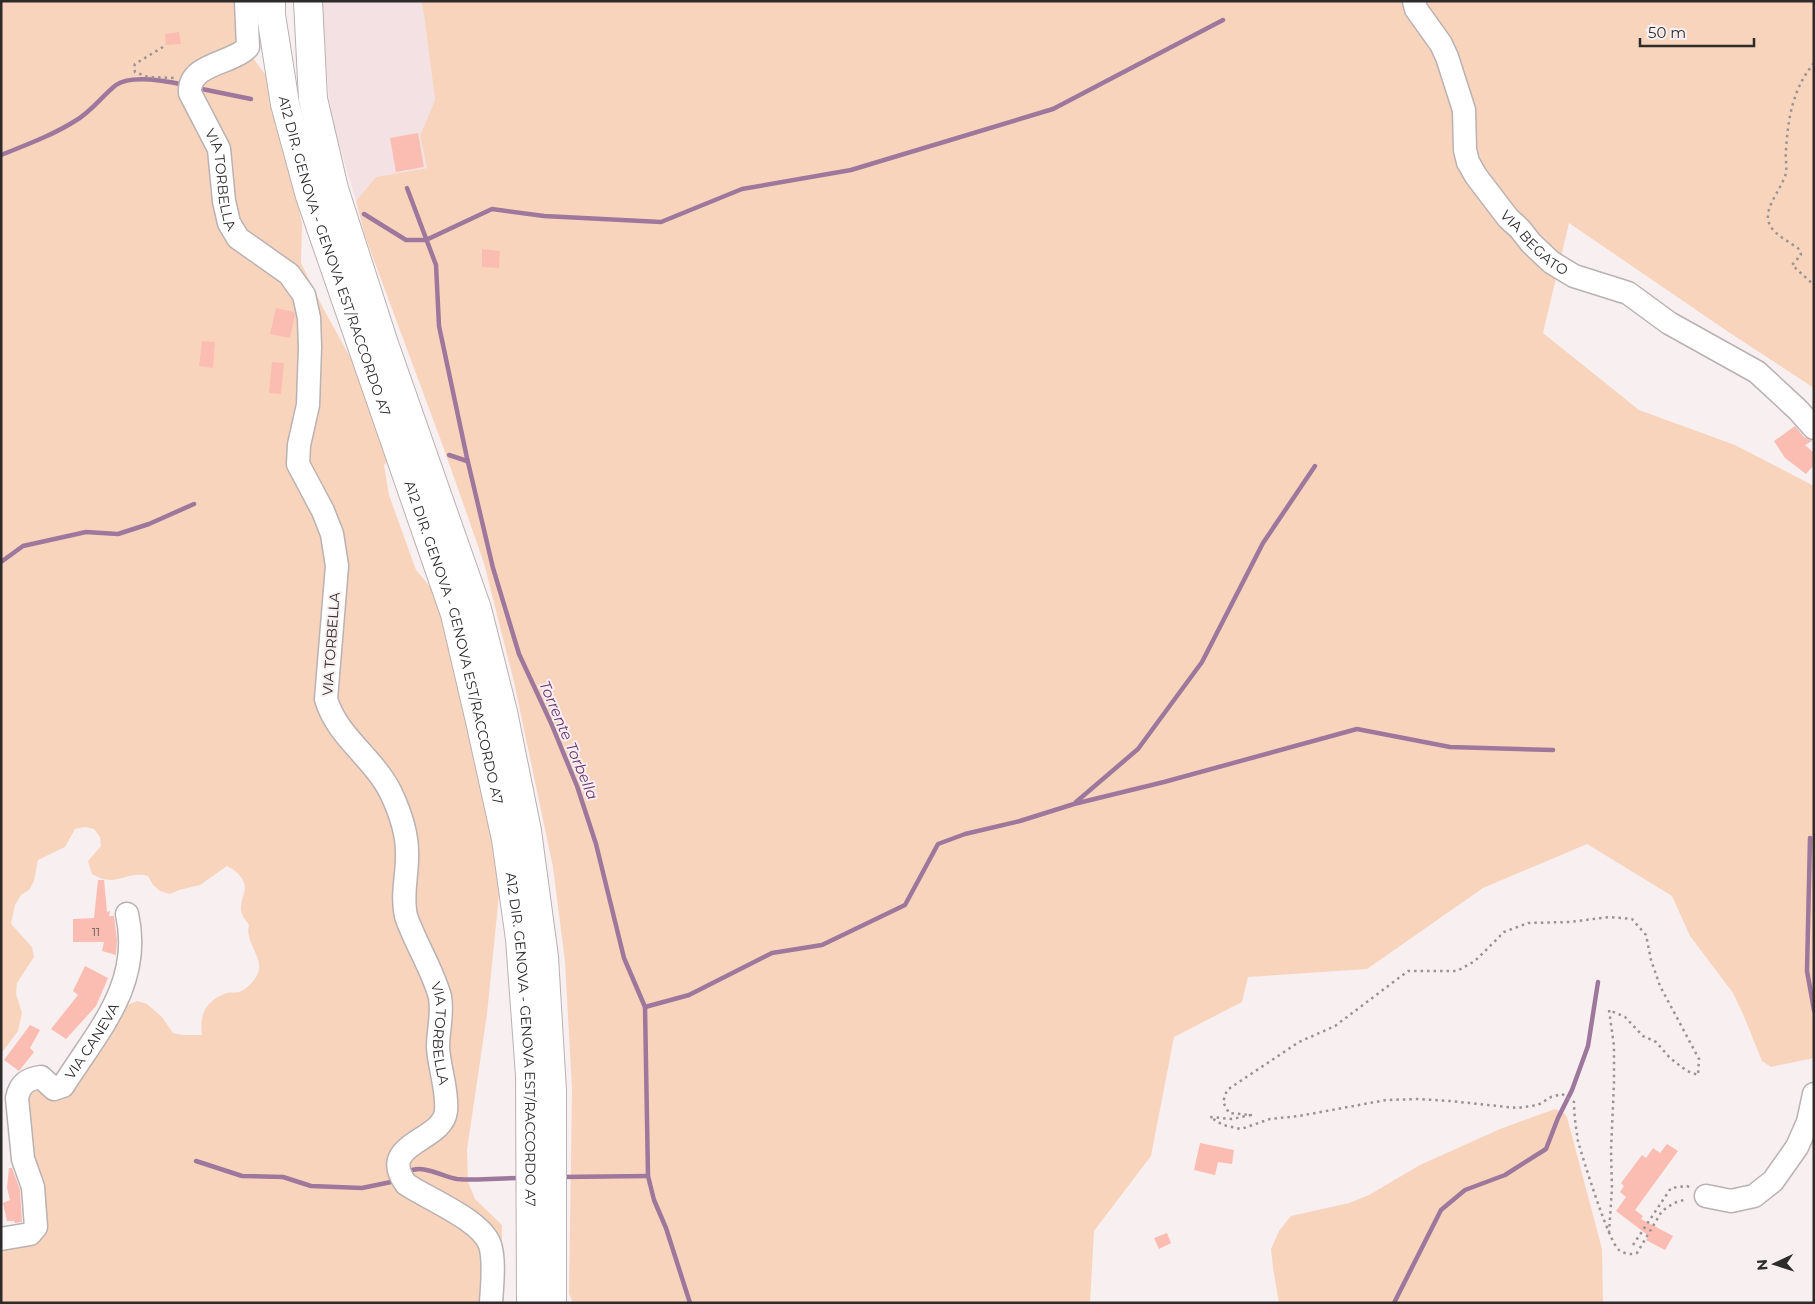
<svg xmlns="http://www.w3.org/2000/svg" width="1815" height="1304" font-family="Montserrat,sans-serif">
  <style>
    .built { fill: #f3e1e3 }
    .green { fill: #f9d4bd }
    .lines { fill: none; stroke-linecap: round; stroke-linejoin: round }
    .stream { stroke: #9d789c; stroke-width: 4.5 }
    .building { fill: #fbbdb1 }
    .minor-casing { stroke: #b9b1b2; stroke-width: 25 }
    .highway-casing { stroke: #b9b1b2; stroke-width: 30 }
    .path { stroke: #999393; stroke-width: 2.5; stroke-dasharray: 2.5 4; stroke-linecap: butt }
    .minor { stroke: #fff; stroke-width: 22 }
    .highway { stroke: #fff; stroke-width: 28 }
    .labels { text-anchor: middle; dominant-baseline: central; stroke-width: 4; stroke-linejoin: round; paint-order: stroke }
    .number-label { font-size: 11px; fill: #61504c }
    .street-label { font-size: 14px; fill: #2e2b2b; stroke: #f8eff0 }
    .water-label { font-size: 15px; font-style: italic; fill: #6c2e6e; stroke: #f8eff0 }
  </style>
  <rect width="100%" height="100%" fill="#f8eff0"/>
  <path class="built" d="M322,1H421L424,15L435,100L420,136L427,168L376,177L356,201L330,114Z"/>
  <g class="green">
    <path d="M1,1H237L239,39L271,82L302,224L301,263L323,308L365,384L393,456L384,465L389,495L416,570L443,602L483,765L499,895L487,1014L467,1150L468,1182L475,1199L502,1225V1244L483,1303H1V1245L45,1234L44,1190L27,1150L28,1086L38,1080L54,1097L123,1007L137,1001L147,1004L162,1017L173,1033L183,1035H202C199,1014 206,1000 227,993C231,992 235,993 239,992C246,990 255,981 258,973C263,962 251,947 249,936C248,933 248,929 249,925C245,919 240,914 241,907C241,900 245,893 245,887C244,877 235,870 227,866L200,885L179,890L170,894L160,891L153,885L148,876C126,870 117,889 92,874L88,861L101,846L100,837L94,829L85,827L75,829L65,847L38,860L34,881L29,890L21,895L15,905L11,924L32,947L34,957L17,983L16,994L22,1013L18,1031L1,1054Z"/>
    <path d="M421,1H1814V388L1727,331L1569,223L1543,333L1639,410L1735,445L1814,486V1058L1771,1067L1762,1061L1743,1014L1733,993L1690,936L1672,896L1587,844L1483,888L1367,969L1248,977L1242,1002L1174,1037L1151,1156L1094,1231L1090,1303H573L569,1294L572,1090L565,962L553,867L514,682L484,563L444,449L365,236L356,201L376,177L427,168L420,136L435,100L424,15Z"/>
    <path d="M1555,1109L1564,1113L1567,1117L1602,1249L1603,1303H1279L1273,1268L1271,1249L1279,1231L1291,1216L1349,1203L1369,1195L1420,1165L1500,1129Z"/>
  </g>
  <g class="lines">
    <g class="stream">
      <path d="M197,88L251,99"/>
      <path d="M1,155C26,145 53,135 75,121C91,112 102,96 116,85C132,74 167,81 185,85"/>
      <path d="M407,188L436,265L439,326L467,458L493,568L519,654L551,723L577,786L596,844L624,958L645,1007L648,1176L654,1200L666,1228L690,1303"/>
      <path d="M364,214L406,240H426L492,209L544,216L661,222L742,189L851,170L1053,109L1223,20"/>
      <path d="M449,455L467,461"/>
      <path d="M1,562L23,546L86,532L118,534L149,524L194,504"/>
      <path d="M1076,802L1138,749L1202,662L1263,543L1315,466"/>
      <path d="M1810,838L1807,971L1814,1010"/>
      <path d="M645,1007L689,995L772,953L822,945L905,905L938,844L965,834L1020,821L1074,804L1164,782L1357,729L1450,747L1553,750"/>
      <path d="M196,1161L242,1176L283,1177L311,1186L362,1188L391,1182L397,1178"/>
      <path d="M408,1172C422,1163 443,1177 457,1179C478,1181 500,1178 521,1178"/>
      <path d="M561,1177L648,1176"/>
      <path d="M1394,1303L1441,1210L1465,1190L1505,1175L1546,1149L1558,1118L1572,1090L1588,1046L1598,982"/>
    </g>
  </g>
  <g class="building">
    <path d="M179,32L181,44L166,45L165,34Z"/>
    <path d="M418,133L424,167L396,172L390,138Z"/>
    <path d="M482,249L500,251L499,268L482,267Z"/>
    <path d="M276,308L294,312L295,315L290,338L270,334Z"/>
    <path d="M202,341L215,342L213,368L199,366Z"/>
    <path d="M272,362L284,363L281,394L269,393Z"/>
    <path d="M1795,426L1804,437L1812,441L1805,445L1814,453V465L1806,474L1785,458L1774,441Z"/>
    <path d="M98,880H104L107,912L110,911L109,916H114L117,940L116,955L102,951L104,942H73V919L94,918Z"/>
    <path d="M85,966L108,978L96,1006L66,1039L51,1029L78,995L73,991Z"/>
    <path d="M30,1025L40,1030L30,1048L34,1052L19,1071L4,1060Z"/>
    <path d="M1200,1143L1234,1150L1232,1164L1218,1162L1215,1175L1194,1170Z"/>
    <path d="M1667,1144L1678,1151L1635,1210L1643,1216L1641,1219L1673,1236L1665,1250L1646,1240L1649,1236L1616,1211L1626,1197L1620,1192L1624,1186L1621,1183L1642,1155L1646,1158L1653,1148L1660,1153Z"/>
    <path d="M9,1168H12L20,1190L22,1222L15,1223L14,1221H7L3,1203L10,1200L7,1188Z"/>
    <path d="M1167,1233L1171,1243L1159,1249L1154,1238Z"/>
  </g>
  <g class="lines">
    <g class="minor-casing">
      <g id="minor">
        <path id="s1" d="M246,1L248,47C233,64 188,63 190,93L219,149L224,201L229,223L238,238L289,274L304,295L309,318L310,347L308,405L299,445L298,464L323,511L332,534L337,566L326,699C337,737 374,758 391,793C399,810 407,832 407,852C408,874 401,894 406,916C415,943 433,970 440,997C443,1014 438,1030 438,1047C439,1068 448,1090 446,1111C443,1142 376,1143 406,1184C426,1198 482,1220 490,1245C495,1260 492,1286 491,1303"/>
        <path id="s2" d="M1414,1L1416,9L1441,44L1447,57L1464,110L1465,150L1468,162L1476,176L1508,218L1520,229L1531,243L1551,262L1574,276L1628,293L1669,323L1757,372L1798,410L1814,428"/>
        <path d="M1706,1196L1731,1201L1754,1196L1773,1181L1797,1147L1808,1122L1814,1094"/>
        <path id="s3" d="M1,1239L30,1234L36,1227L33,1187L23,1159L17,1098C20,1084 27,1079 41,1077L54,1089L63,1086C97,1032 143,984 127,914"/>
      </g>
    </g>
    <g class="highway-casing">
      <g id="highway">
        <path id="s4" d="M271,1V15L285,104L310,196L455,614L480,721L506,839L520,939L530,1075L531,1303"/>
        <path d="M308,1L313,99L334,189L384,344L477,609L503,712L527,831L544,957L552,1091V1303"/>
      </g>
    </g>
    <g class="path">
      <path d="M163,47L135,64L134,67L135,72L148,77L175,78"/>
      <path d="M1814,63C1793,88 1788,118 1786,150C1785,157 1787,165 1786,173C1782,189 1763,208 1769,223C1773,235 1791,242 1800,250L1801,255L1792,265L1814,285"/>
      <path d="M1609,1233L1612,1188L1611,1151L1614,1083V1046L1609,1010L1625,1017L1643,1036L1656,1042L1670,1058L1687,1071L1698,1075L1699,1059L1660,986L1651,960L1646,935L1632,919L1610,917L1569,922L1528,923L1504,932L1475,961L1457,971H1408L1335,1026L1299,1042L1227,1090L1223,1102L1229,1113L1251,1115L1232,1119L1210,1117L1223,1125L1241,1129L1270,1119L1299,1116L1386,1100L1417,1099L1450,1101L1517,1108L1538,1105L1551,1097L1562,1094L1574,1102C1574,1115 1576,1128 1578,1141C1582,1156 1609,1243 1619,1250C1625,1254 1631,1255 1637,1253L1662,1211L1674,1203L1687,1199"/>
      <path d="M1633,1245L1671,1188L1687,1186L1691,1188"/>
    </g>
    <use href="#minor" class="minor"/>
    <use href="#highway" class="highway"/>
  </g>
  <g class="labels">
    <g class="number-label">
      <text x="96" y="932">11</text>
    </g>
    <g class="street-label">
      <text stroke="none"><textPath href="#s1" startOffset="218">VIA TORBELLA</textPath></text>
      <text stroke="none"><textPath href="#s2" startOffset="279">VIA BEGATO</textPath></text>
      <text stroke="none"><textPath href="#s4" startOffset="264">A12 DIR. GENOVA - GENOVA EST/RACCORDO A7</textPath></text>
      <text stroke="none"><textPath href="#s4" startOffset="669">A12 DIR. GENOVA - GENOVA EST/RACCORDO A7</textPath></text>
      <text transform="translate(331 644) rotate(-86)">VIA TORBELLA</text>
      <text stroke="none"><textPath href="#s1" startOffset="1148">VIA TORBELLA</textPath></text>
      <text stroke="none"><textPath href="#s4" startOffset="1074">A12 DIR. GENOVA - GENOVA EST/RACCORDO A7</textPath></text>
      <text stroke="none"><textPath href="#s3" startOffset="285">VIA CANEVA</textPath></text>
    </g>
    <g class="water-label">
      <text transform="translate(569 740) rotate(67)">Torrente Torbella</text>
    </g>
  </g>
  <rect width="1815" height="1304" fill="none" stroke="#2e2b2b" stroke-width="5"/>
  <g transform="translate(1775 1264) rotate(266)" stroke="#f8eff0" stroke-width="4" paint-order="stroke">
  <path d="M0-4L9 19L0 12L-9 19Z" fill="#2e2b2b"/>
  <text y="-8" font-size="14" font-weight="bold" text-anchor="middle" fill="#2e2b2b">N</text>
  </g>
  <path d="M1640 38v8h114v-8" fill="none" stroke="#2e2b2b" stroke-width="2.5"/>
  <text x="1648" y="38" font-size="15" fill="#2e2b2b" stroke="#f8eff0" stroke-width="4" paint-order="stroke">50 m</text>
</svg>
